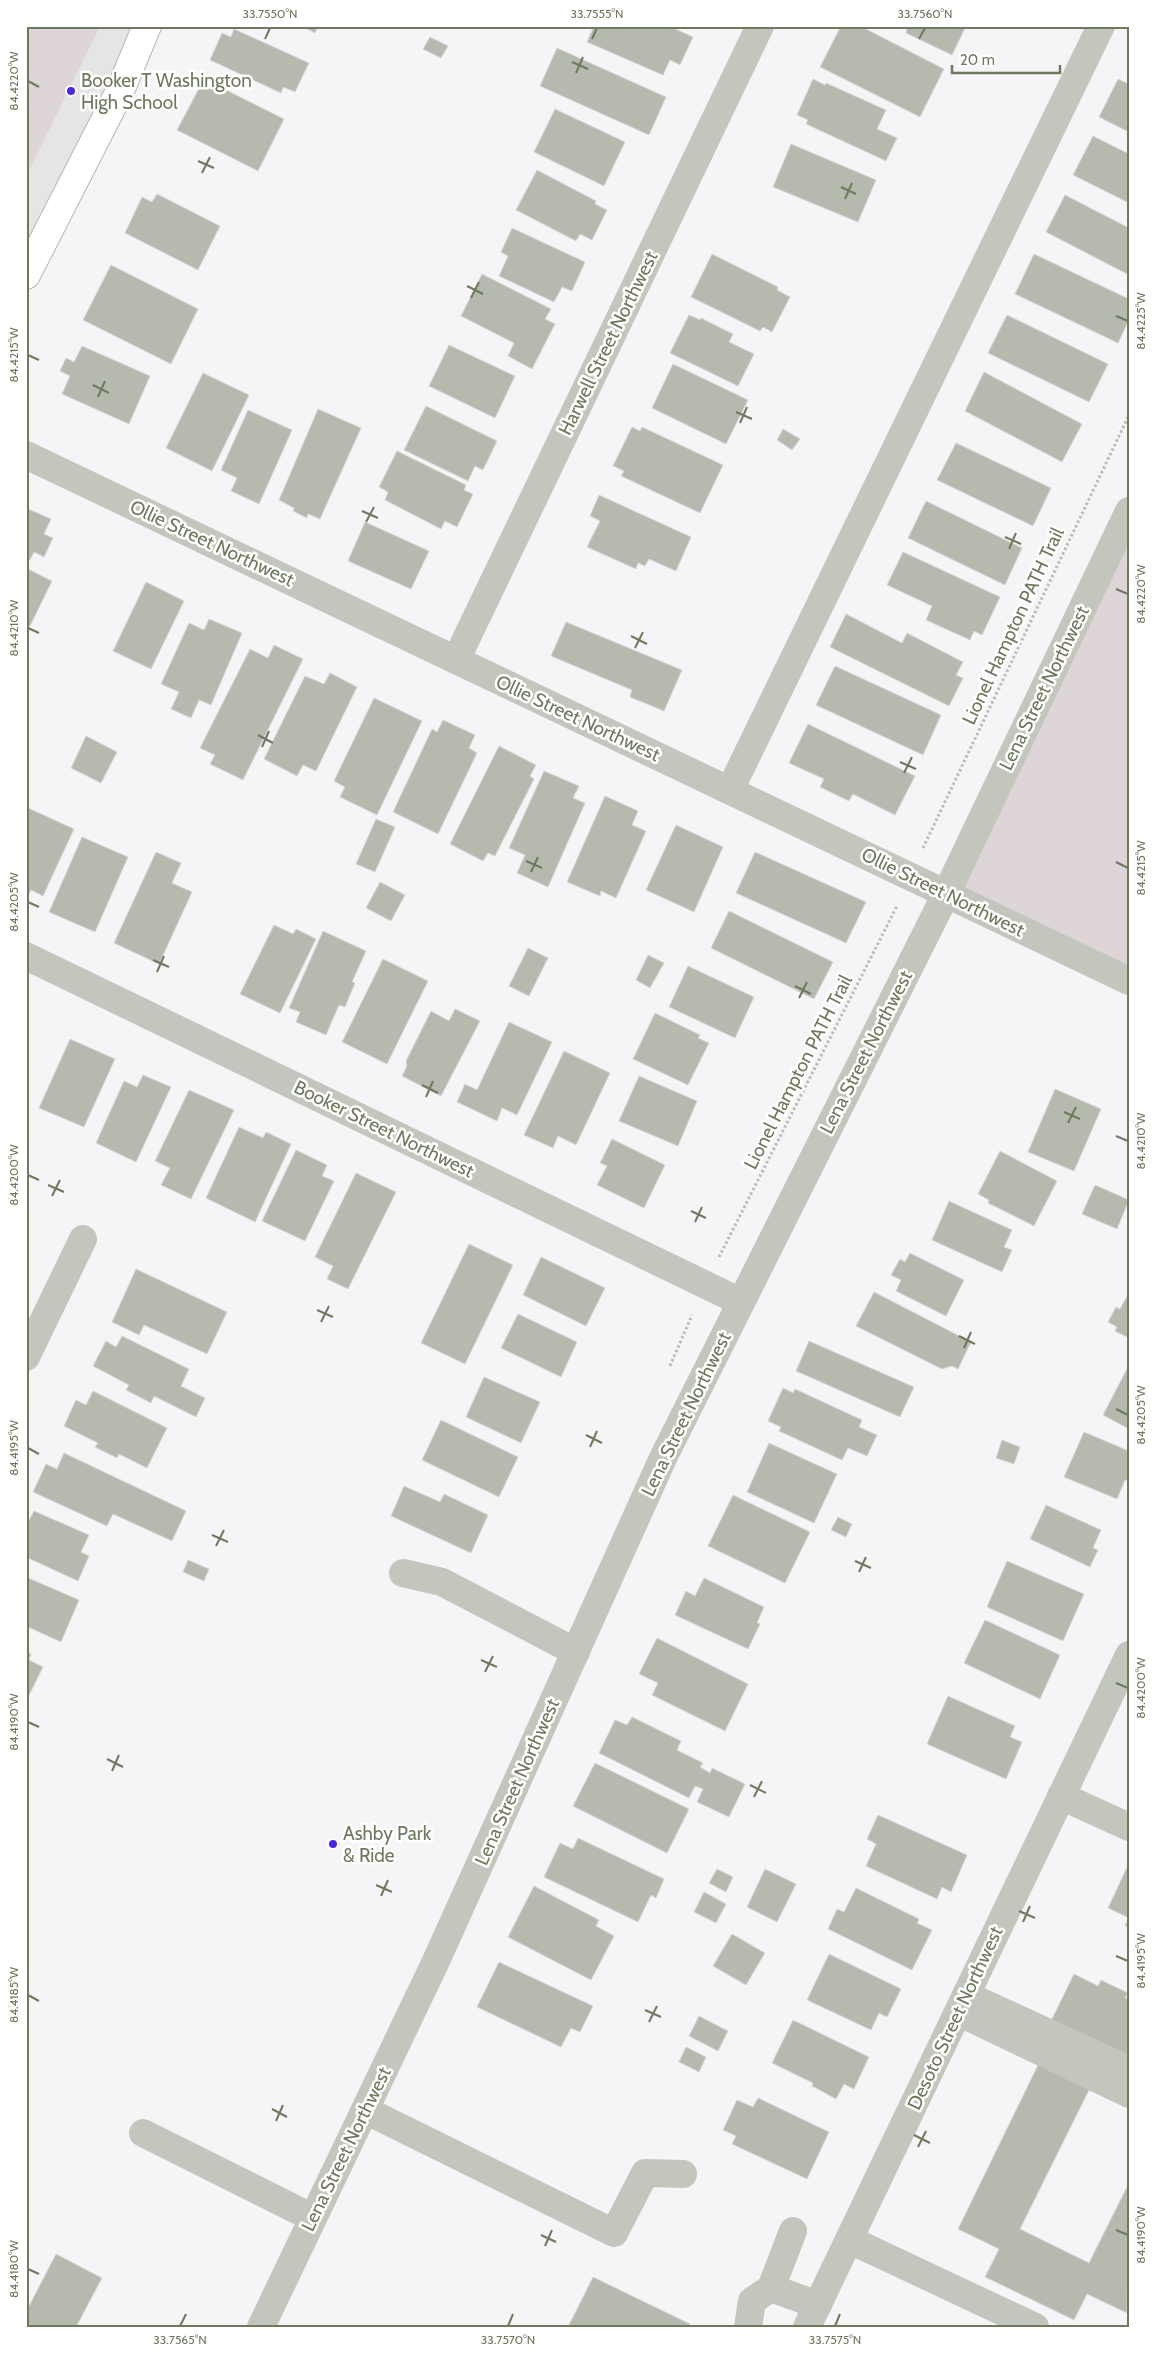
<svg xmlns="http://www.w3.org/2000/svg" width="1155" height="2353" font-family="Cabin,sans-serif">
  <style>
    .built { fill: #e6e5e5 }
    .green { fill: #ded5d8 }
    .building { fill: #b6baae; stroke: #d8d6d8 }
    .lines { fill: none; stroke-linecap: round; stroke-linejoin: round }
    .major-casing { stroke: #b5b9ae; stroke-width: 30 }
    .path { stroke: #babcb5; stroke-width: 3; stroke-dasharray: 2.5 2.5; stroke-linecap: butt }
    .minor { stroke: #c2c6bd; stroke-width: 28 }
    .major { stroke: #fff; stroke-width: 28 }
    .ticks { fill: none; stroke: #6e795d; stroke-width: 2 }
    .poi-dot { fill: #4b25e6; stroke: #fff; stroke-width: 2 }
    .labels { text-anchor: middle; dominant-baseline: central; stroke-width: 5; stroke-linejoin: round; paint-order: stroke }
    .poi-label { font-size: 19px; fill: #6e795d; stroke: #fff; text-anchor: start }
    .street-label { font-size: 19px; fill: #6e795d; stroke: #fff }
    .neatline { fill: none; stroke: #6e795d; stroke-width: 2 }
    .ticks-label { font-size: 12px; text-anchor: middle; fill: #6e795d }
  </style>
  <rect width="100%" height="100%" fill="#f7f4f7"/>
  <path class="built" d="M26,26H145L26,273Z"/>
  <g class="green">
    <path d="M26,26H100L26,177Z"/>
    <path d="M1129,540V984L952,902Z"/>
  </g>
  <g class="building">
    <path d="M302,26H318L315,33Z"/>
    <path d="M594,26H669L693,37L680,65L670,60L663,75L587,42Z"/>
    <path d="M841,26H860L944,69L920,117L820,67Z"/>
    <path d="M907,26H966L952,55L906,33Z"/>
    <path d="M234,29L309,63L295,92L283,87L281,93L210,60L222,33L231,37Z"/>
    <path d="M430,37L448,46L441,58L423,49Z"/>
    <path d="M557,48L666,97L649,135L540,86Z"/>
    <path d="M204,79L284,119L258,171L177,130Z"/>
    <path d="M813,79L825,85L826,83L886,110L877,129L897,138L886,161L806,124L808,120L797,115Z"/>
    <path d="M1118,79L1129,84V132L1099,117Z"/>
    <path d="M555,109L625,142L604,186L534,152Z"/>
    <path d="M1093,136L1129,154V203L1073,175Z"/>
    <path d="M791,144L876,180L858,222L773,187Z"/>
    <path d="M537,170L596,201L595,204L607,210L592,240L580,234L576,241L516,210Z"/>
    <path d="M157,194L220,226L198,270L125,233L142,197L152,202Z"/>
    <path d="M1065,195L1129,228V275L1046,232Z"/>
    <path d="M512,228L585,262L572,291L562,287L554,302L499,276L508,256L501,252Z"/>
    <path d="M712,254L778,287L777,290L790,297L772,332L763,327L760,331L691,297Z"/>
    <path d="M1034,254L1129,299V320L1118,343L1015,294Z"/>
    <path d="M111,265L198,309L171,364L83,320Z"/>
    <path d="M482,274L551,309L545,319L555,324L532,369L508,356L514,343L461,316Z"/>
    <path d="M689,315L700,320L701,318L733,334L729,342L754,354L738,386L670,353Z"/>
    <path d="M1007,315L1108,364L1089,402L988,353Z"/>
    <path d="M449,345L515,376L495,418L429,386Z"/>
    <path d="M82,346L150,376L129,424L62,394L70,376L60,371L66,358L74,362Z"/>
    <path d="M673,364L748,400L726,444L652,408Z"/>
    <path d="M984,372L1082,424L1062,462L965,411Z"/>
    <path d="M203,373L249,395L212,471L166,448Z"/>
    <path d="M426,406L497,441L483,470L475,466L468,481L404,450Z"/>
    <path d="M318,409L361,428L320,519L308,514L307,518L293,511L294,508L279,500Z"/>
    <path d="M248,410L292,430L259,504L231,491L237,478L221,470Z"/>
    <path d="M632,427L640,431L642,427L723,465L700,513L621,476L624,471L613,466Z"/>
    <path d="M783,429L800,439L792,450L777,440Z"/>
    <path d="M956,443L1051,488L1033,526L937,480Z"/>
    <path d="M397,451L466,485L464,490L473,494L457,527L445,521L441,529L385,500L388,492L379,487Z"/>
    <path d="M599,495L691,537L676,571L649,559L645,566L638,563L636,569L587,547L600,521L590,516Z"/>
    <path d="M926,501L1022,548L1005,585L908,538Z"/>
    <path d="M26,508L51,519L44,534L53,538L44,557L34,552L30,560L26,558Z"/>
    <path d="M365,522L429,551L411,589L348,561Z"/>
    <path d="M903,552L1000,597L982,635L974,631L970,640L926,620L932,606L887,585Z"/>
    <path d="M26,568L52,581L30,626L26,624Z"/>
    <path d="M146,582L184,601L151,669L113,651Z"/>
    <path d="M846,614L902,643L907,633L963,662L956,675L963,678L949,706L830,647Z"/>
    <path d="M209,619L242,633L211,705L199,700L191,718L171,709L179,692L161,684L189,623L204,630Z"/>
    <path d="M566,622L682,670L664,711L630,697L632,690L551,656Z"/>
    <path d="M274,645L303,659L243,780L210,764L215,755L200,748L250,649L268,658Z"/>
    <path d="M835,666L941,715L923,755L816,705Z"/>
    <path d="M330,673L357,687L316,771L303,765L297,776L264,759L305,676L324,684Z"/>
    <path d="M374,698L422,721L377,815L340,797L345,787L334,781Z"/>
    <path d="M443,720L475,735L469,748L477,753L438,834L393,812L432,729L437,732Z"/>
    <path d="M808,724L915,776L895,815L853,794L849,801L820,787L824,779L789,763Z"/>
    <path d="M86,736L117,752L101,783L71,768Z"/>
    <path d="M499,746L536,765L530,776L534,779L495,856L488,853L483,861L450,844Z"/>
    <path d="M544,771L579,786L573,798L585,803L548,887L517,873L525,855L509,848Z"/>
    <path d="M605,796L638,811L632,825L646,831L616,898L601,891L600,896L567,882Z"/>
    <path d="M26,807L74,829L43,896L31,890L26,901Z"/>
    <path d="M376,819L395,827L375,872L356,864Z"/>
    <path d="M676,825L723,847L694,912L646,890Z"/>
    <path d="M82,837L128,857L95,932L49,912Z"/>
    <path d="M156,852L181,863L172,883L192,892L159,964L114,943Z"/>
    <path d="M755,852L866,902L846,943L736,893Z"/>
    <path d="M380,882L405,895L391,921L366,908Z"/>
    <path d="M729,911L833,962L814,999L711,948Z"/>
    <path d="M274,925L293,934L296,929L316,939L280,1013L240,994Z"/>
    <path d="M323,931L366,951L352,982L355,983L345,1007L339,1005L326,1035L296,1022L300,1012L289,1008Z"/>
    <path d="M528,948L548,958L529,996L509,986Z"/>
    <path d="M648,955L664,963L650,988L636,980Z"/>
    <path d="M383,959L428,981L387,1064L342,1042Z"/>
    <path d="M688,966L754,997L735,1038L669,1007Z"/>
    <path d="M455,1009L480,1021L441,1096L402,1076L407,1066L406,1061L431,1011L449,1021Z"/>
    <path d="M655,1013L700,1035L698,1038L709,1043L688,1085L633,1059Z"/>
    <path d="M509,1022L552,1042L517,1115L502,1108L497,1121L457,1102L465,1084L477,1090Z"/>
    <path d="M70,1039L115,1059L84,1127L39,1108Z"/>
    <path d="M564,1051L610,1073L576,1145L558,1136L553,1148L524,1135Z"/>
    <path d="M143,1075L171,1087L136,1162L96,1143L124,1081L137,1087Z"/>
    <path d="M639,1076L697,1101L678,1146L619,1121Z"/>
    <path d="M1055,1089L1101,1109L1074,1171L1028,1152Z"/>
    <path d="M189,1090L234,1110L191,1199L161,1185L170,1168L155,1161Z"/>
    <path d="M239,1127L263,1138L266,1132L291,1144L255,1222L206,1198Z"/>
    <path d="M612,1139L665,1165L644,1208L597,1185L607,1166L600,1163Z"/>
    <path d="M296,1150L327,1165L322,1176L334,1181L305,1241L262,1221Z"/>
    <path d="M1000,1151L1057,1181L1034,1226L988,1203L989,1200L978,1194Z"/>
    <path d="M356,1173L396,1192L348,1289L327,1279L333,1266L315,1257Z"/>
    <path d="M1095,1185L1129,1200L1117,1229L1082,1214Z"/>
    <path d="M949,1201L1012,1230L1004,1247L1012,1250L1002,1272L932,1240Z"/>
    <path d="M469,1244L513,1265L465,1364L421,1343Z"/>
    <path d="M910,1253L964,1280L946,1316L896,1291L901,1280L891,1275L900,1259L905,1262Z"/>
    <path d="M541,1257L605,1288L586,1326L523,1295Z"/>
    <path d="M136,1269L227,1312L207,1354L144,1325L139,1335L112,1322Z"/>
    <path d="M874,1292L971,1342L958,1369L952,1366L942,1369L856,1326Z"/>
    <path d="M1129,1293V1338L1115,1331L1117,1327L1108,1322L1116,1307L1120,1309Z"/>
    <path d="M518,1314L577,1342L561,1377L501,1348Z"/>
    <path d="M122,1336L189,1369L181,1386L205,1398L196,1417L154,1396L151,1403L126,1390L129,1385L93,1366L106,1341L116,1347Z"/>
    <path d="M809,1341L914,1387L900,1417L796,1371Z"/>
    <path d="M1127,1369H1129V1429L1103,1415Z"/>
    <path d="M484,1377L540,1402L521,1443L466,1417Z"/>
    <path d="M783,1388L793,1393L795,1389L862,1420L859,1427L877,1435L867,1456L848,1448L842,1460L779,1431L781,1427L768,1421Z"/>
    <path d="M93,1391L167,1428L147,1468L119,1454L117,1458L95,1447L98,1443L64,1426L76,1400L86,1405Z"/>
    <path d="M441,1420L518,1457L499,1497L422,1460Z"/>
    <path d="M1084,1432L1129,1451V1481L1125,1480L1117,1499L1064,1477Z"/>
    <path d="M1002,1440L1020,1447L1014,1464L996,1458Z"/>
    <path d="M769,1443L837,1474L814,1523L747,1492Z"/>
    <path d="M64,1453L186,1511L172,1541L113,1514L107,1526L33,1492L46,1464L57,1469Z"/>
    <path d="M404,1486L440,1502L444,1494L488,1515L471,1553L391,1516Z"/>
    <path d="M733,1495L810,1532L785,1583L708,1546Z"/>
    <path d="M1046,1505L1101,1530L1093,1548L1098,1550L1090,1567L1030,1539Z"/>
    <path d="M34,1511L89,1535L81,1552L89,1556L78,1581L26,1557V1526Z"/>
    <path d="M838,1517L852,1524L846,1537L831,1530Z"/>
    <path d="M188,1560L209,1569L204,1581L183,1572Z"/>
    <path d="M1007,1561L1084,1594L1063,1641L987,1607Z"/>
    <path d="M26,1577L79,1600L61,1642L26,1626Z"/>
    <path d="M704,1578L764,1607L757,1623L760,1624L748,1649L675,1615L686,1591L695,1596Z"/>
    <path d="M985,1620L1060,1655L1040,1699L964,1663Z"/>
    <path d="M657,1638L748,1684L725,1731L652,1695L658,1683L639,1674Z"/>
    <path d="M26,1651L31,1654L29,1660L43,1667L26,1701Z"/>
    <path d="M948,1696L1015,1726L1010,1737L1022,1742L1006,1779L927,1744Z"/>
    <path d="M632,1717L681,1741L677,1750L703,1763L700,1767L710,1773L712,1768L745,1784L729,1817L697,1802L703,1789L695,1786L689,1798L599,1753L615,1720L627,1725Z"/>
    <path d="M595,1763L689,1809L667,1853L573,1806Z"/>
    <path d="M878,1815L967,1855L951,1892L942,1887L937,1899L866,1866L876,1844L867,1839Z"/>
    <path d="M578,1838L664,1879L656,1898L651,1895L638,1922L544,1877L560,1843L573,1849Z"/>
    <path d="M1129,1863V1928L1125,1926L1129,1918L1108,1908Z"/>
    <path d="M717,1869L733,1877L726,1892L709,1883Z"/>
    <path d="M765,1869L796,1884L777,1922L747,1907Z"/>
    <path d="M534,1886L599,1920L596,1926L614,1936L591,1980L508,1937Z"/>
    <path d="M856,1888L919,1919L917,1923L932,1930L912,1970L828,1929L837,1909L844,1912Z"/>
    <path d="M704,1892L726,1904L716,1923L694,1912Z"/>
    <path d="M732,1934L765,1953L746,1985L713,1966Z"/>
    <path d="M829,1954L901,1989L887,2017L879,2013L871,2030L807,2000Z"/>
    <path d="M499,1962L593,2006L580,2032L571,2028L561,2047L477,2007Z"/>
    <path d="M1074,1974L1098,1986L1101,1980L1128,1993L1125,1998L1129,2000V2059L1051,2021Z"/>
    <path d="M699,2016L728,2031L718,2051L689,2036Z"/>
    <path d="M793,2020L869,2057L854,2089L844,2084L836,2099L812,2086L813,2083L772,2063Z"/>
    <path d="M686,2047L706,2057L699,2072L679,2062Z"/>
    <path d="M1039,2063L1090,2088L1020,2229L1089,2263L1129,2183L1127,2313L1087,2294L1074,2320L985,2277L999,2249L958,2229Z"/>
    <path d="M758,2098L829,2132L807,2179L732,2144L736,2136L723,2130L737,2100L753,2107Z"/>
    <path d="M56,2254L102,2278L76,2327H26V2312Z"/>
    <path d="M593,2277L690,2324L689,2327H568Z"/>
  </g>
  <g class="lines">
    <g class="major-casing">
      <path id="major" d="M26,275L120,91L147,26"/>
    </g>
    <g class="path">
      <path d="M923,848L1129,415"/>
      <path d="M719,1257L897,906"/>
      <path d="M670,1366L692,1315"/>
    </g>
    <g class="minor">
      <path d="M26,455L1129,981"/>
      <path d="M456,660L760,26"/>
      <path d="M730,790L1101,26"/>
      <path d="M26,956L741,1302"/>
      <path d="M26,1357L83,1239"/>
      <path d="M403,1573L442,1582L576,1652"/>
      <path d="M1061,1796L1129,1827"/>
      <path d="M966,1995L1129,2070"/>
      <path d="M958,2012L1129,2094"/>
      <path d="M365,2110L614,2233L645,2173L683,2174"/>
      <path d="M143,2133L313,2218"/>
      <path d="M850,2240L1035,2327"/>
      <path d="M771,2288L818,2305"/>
      <path d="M261,2327L436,1961L663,1458L946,894L1129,511"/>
      <path d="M748,2327L752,2301L771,2288L793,2231"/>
      <path d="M807,2327L1129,1655"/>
    </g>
    <use href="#major" class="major"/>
  </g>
  <path class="ticks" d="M265,39L270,28M592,39L597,28M919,39L925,28M572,62L588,69M576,73L583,57M28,81L39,87M198,161L214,168M202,173L210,157M841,187L856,194M845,199L852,183M467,286L483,294M471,298L479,282M1116,316L1128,321M28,355L39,360M93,385L109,393M98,397L105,381M736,412L752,419M740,423L747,407M362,511L378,518M366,522L374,507M1005,537L1021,544M1009,549L1016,533M1116,589L1128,594M28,628L39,633M631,636L647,644M635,648L643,632M258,735L273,743M262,747L269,731M900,762L916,769M904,773L912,757M526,861L542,868M1116,862L1128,868M531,872L538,857M28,902L39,907M153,960L169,967M157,972L164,956M795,986L811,994M799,998L807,982M422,1085L438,1093M426,1097L433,1081M1064,1112L1080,1119M1068,1123L1076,1107M1116,1136L1128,1141M28,1175L39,1180M48,1185L64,1192M52,1196L60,1180M691,1211L706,1218M695,1222L702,1207M317,1310L333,1317M321,1322L329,1306M959,1336L975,1344M964,1348L971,1332M1116,1409L1128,1415M586,1435L602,1443M590,1447L597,1431M28,1448L39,1454M212,1535L228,1542M216,1546L224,1530M855,1561L871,1568M859,1572L866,1557M481,1660L497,1667M485,1672L493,1656M1116,1683L1128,1688M28,1722L39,1727M107,1759L123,1767M112,1771L119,1755M750,1785L766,1793M754,1797L762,1781M376,1885L392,1892M381,1896L388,1880M1019,1911L1035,1918M1023,1922L1030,1906M1116,1956L1128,1961M28,1995L39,2001M645,2010L661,2017M649,2022L657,2006M272,2109L287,2117M276,2121L283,2105M914,2135L930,2143M918,2147L926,2131M1116,2230L1128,2235M541,2235L556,2242M545,2246L552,2230M28,2269L39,2274M180,2326L186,2314M508,2326L513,2314M835,2326L840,2314"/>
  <g class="poi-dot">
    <circle cx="71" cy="91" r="5"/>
    <circle cx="333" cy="1844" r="5"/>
  </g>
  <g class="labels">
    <g class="poi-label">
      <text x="81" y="80">Booker T Washington<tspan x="81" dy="22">High School</tspan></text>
      <text x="343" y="1833">Ashby Park<tspan x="343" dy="22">&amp; Ride</tspan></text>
    </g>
    <g class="street-label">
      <text transform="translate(608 343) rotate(-64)">Harwell Street Northwest</text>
      <text transform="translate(212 543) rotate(25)">Ollie Street Northwest</text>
      <text transform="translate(1013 626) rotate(-65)">Lionel Hampton PATH Trail</text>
      <text transform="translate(1044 688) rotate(-64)">Lena Street Northwest</text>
      <text transform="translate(578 718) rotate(25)">Ollie Street Northwest</text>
      <text transform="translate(943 892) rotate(26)">Ollie Street Northwest</text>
      <text transform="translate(866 1052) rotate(-63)">Lena Street Northwest</text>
      <text transform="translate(798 1072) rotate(-63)">Lionel Hampton PATH Trail</text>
      <text transform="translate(384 1129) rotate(26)">Booker Street Northwest</text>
      <text transform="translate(686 1414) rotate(-64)">Lena Street Northwest</text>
      <text transform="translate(517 1782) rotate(-66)">Lena Street Northwest</text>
      <text transform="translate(955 2018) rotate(-65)">Desoto Street Northwest</text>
      <text transform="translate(346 2149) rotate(-64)">Lena Street Northwest</text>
    </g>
  </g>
  <rect width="1155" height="2353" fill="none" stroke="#ffffff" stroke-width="55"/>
  <path d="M952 65v8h108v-8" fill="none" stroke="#6e795d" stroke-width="2.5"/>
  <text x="960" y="65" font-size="15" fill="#6e795d" stroke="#ffffff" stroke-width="4" paint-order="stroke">20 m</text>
  <rect x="28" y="28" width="1100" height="2298" class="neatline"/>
  <g class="ticks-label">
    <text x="270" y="18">33.7550°N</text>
    <text x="597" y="18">33.7555°N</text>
    <text x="925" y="18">33.7560°N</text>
    <text transform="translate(14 81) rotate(-90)" y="4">84.4220°W</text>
    <text transform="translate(1141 321) rotate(-90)" y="4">84.4225°W</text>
    <text transform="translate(14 355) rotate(-90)" y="4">84.4215°W</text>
    <text transform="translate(1141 594) rotate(-90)" y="4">84.4220°W</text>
    <text transform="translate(14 628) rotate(-90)" y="4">84.4210°W</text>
    <text transform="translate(1141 868) rotate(-90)" y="4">84.4215°W</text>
    <text transform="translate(14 902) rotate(-90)" y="4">84.4205°W</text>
    <text transform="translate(1141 1141) rotate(-90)" y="4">84.4210°W</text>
    <text transform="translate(14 1175) rotate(-90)" y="4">84.4200°W</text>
    <text transform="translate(1141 1415) rotate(-90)" y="4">84.4205°W</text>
    <text transform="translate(14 1448) rotate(-90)" y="4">84.4195°W</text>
    <text transform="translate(1141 1688) rotate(-90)" y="4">84.4200°W</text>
    <text transform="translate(14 1722) rotate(-90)" y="4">84.4190°W</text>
    <text transform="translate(1141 1961) rotate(-90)" y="4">84.4195°W</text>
    <text transform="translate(14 1995) rotate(-90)" y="4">84.4185°W</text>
    <text transform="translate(1141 2235) rotate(-90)" y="4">84.4190°W</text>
    <text transform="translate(14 2269) rotate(-90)" y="4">84.4180°W</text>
    <text x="180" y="2344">33.7565°N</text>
    <text x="508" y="2344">33.7570°N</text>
    <text x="835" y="2344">33.7575°N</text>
  </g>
</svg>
